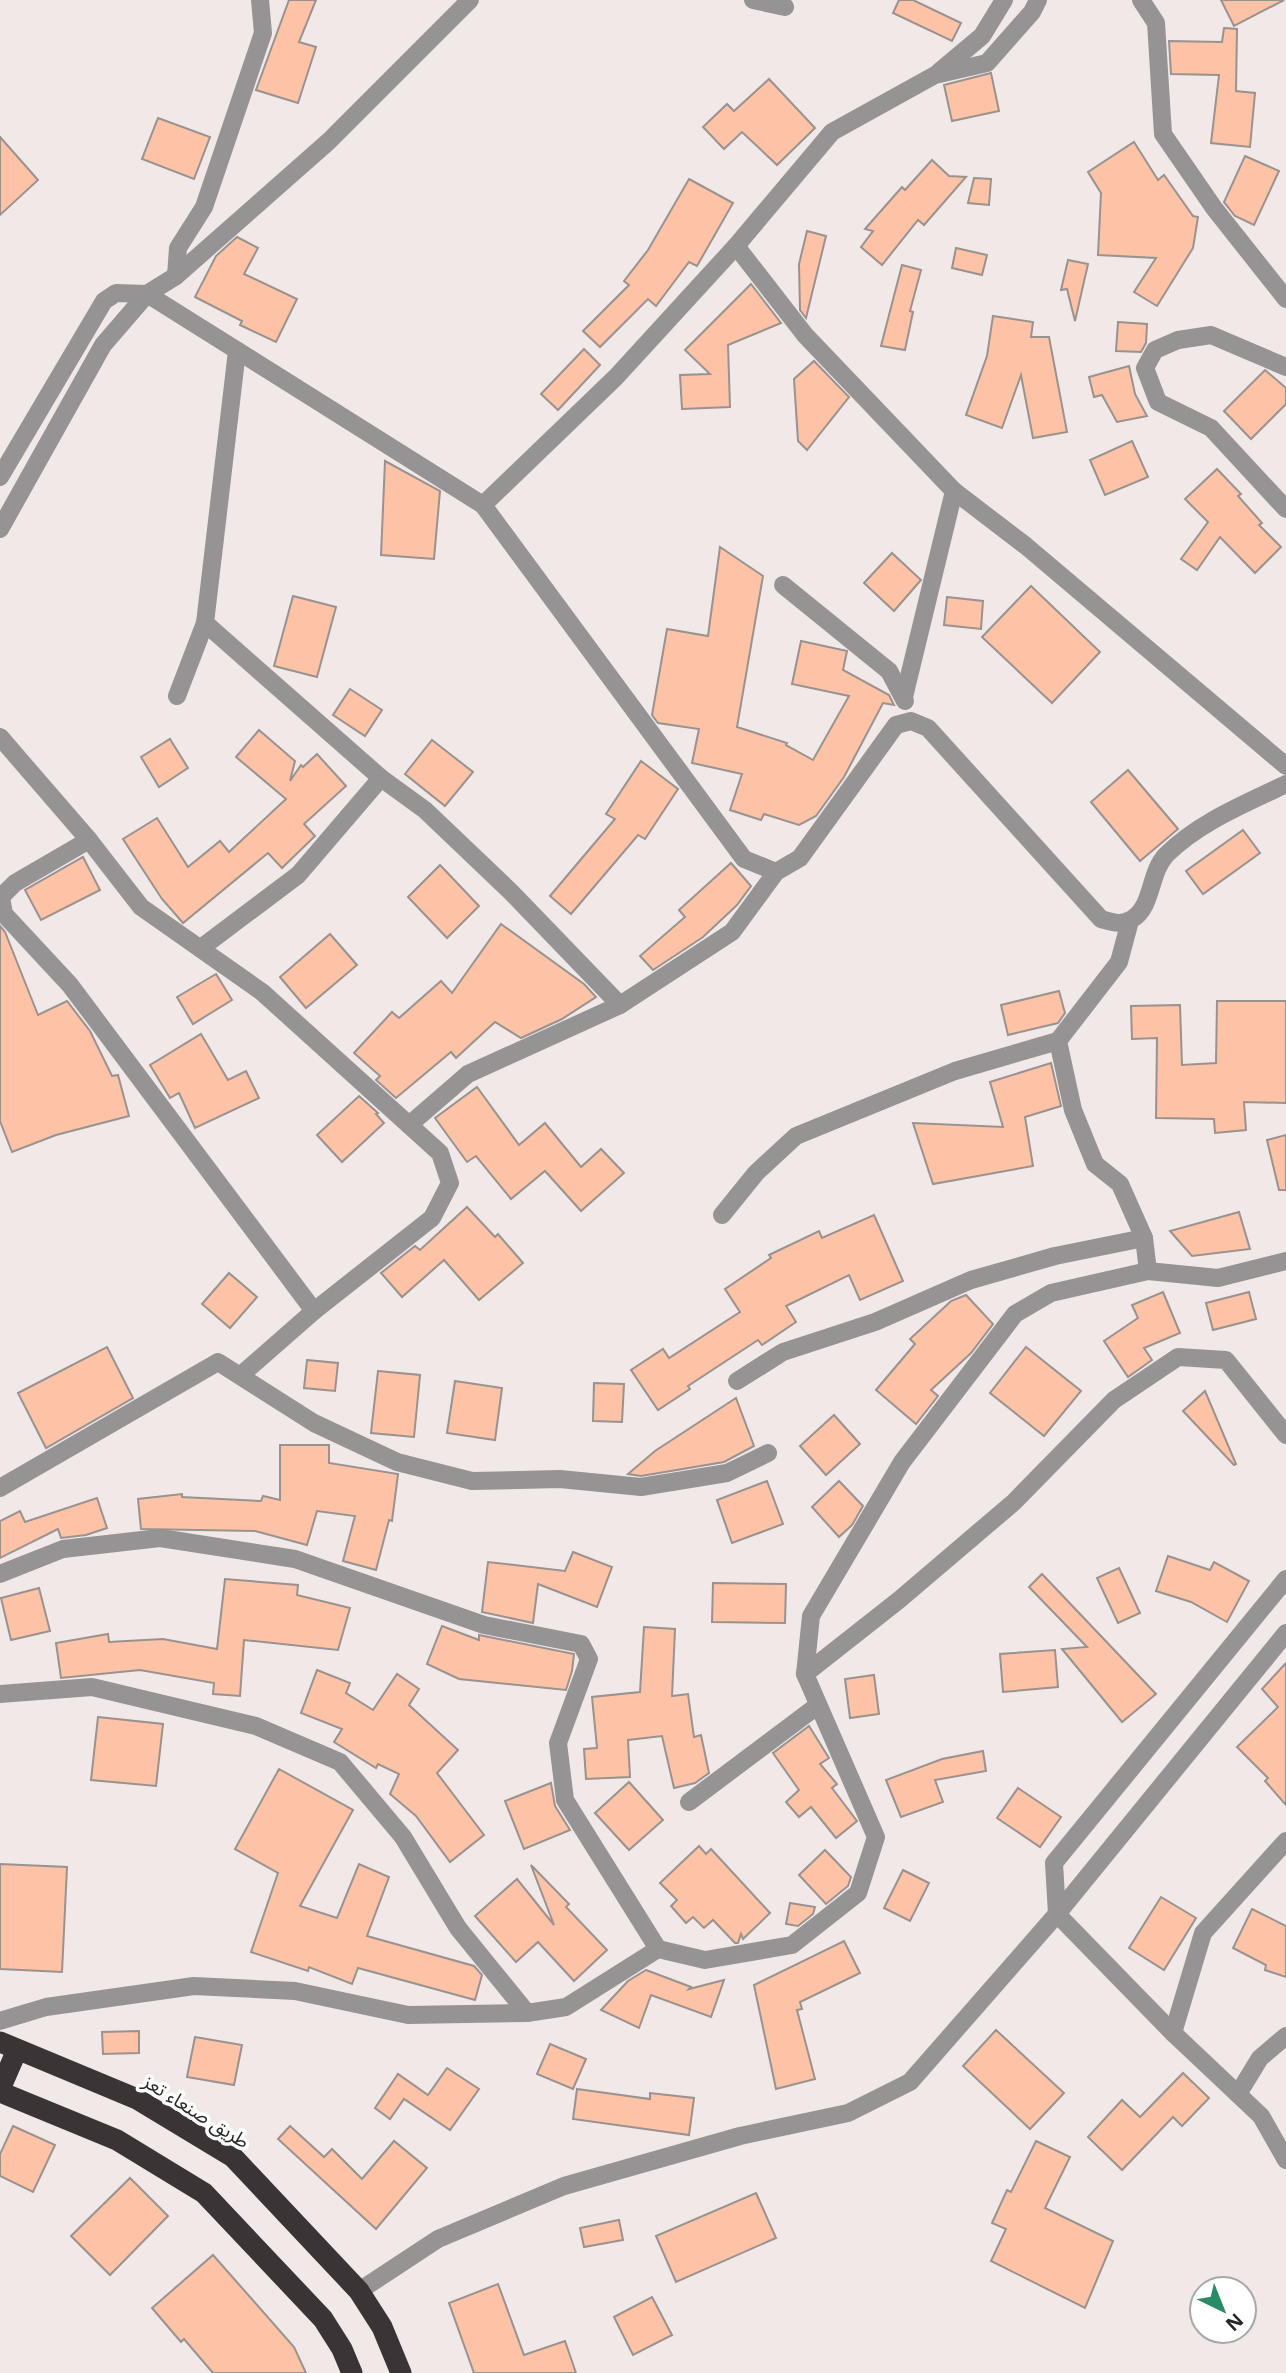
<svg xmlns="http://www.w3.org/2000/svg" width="1286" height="2373" font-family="Georgia,'Noto Sans Arabic',serif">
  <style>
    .building { fill: #fec3a6; stroke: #99928f; stroke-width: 2 }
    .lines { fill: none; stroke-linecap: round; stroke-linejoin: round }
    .minor { stroke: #969394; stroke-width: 18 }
    .highway { stroke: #3a3436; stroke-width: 21 }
    .labels { text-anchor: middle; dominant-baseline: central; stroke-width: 7; stroke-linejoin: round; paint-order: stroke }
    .street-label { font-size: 19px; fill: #282525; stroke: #fff }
  </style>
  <rect width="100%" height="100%" fill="#f1e9e8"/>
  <g class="building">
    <path d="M289,0H316L299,42L316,47L298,103L256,90Z"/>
    <path d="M899,0H913L961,23L952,41L893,13Z"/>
    <path d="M1221,0H1284L1234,26Z"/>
    <path d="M1224,28L1237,29L1236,91L1255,93L1250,147L1211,143L1219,75L1171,74L1169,41L1222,42Z"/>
    <path d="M991,73L999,111L952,121L944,85Z"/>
    <path d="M769,79L815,128L777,165L742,132L724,149L703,127L727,104L734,111Z"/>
    <path d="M158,118L210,137L194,179L142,159Z"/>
    <path d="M0,137L38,180L0,215Z"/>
    <path d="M1134,142L1158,180L1164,175L1193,216L1198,217L1193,248L1157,306L1134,292L1156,258L1098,255L1101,193L1088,172Z"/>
    <path d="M1245,156L1279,171L1254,225L1235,216L1224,202Z"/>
    <path d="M932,160L949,176L966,177L924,225L918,220L882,265L861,247L873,231L865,229L902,187L905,190Z"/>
    <path d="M974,178L991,179L989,205L968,203Z"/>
    <path d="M689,179L733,203L697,266L689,262L656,306L648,299L600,347L583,331L629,285L624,281L648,250Z"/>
    <path d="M807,231L826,236L806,318L800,310L799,264Z"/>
    <path d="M237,237L258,248L244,274L297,299L276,342L240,325L242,321L195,297L216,256Z"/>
    <path d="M956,248L987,255L982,275L952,268Z"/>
    <path d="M1068,260L1088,264L1075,321L1067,289L1061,290Z"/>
    <path d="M902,265L921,270L910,311L913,312L905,350L881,346Z"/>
    <path d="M751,284L781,323L728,345L730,407L682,409L680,375L710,374L685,350Z"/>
    <path d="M993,316L1033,322L1031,337H1049L1067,432L1033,438L1021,375L1002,428L966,415L987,356Z"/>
    <path d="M1118,322L1147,324L1146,343L1141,352L1116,351Z"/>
    <path d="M584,349L600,365L558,410L541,394Z"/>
    <path d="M814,361L849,397L807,450L798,441L794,379Z"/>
    <path d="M1129,366L1135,394L1147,416L1117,422L1102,395L1094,397L1089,377Z"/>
    <path d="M1265,370L1286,388V404L1251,439L1224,411Z"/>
    <path d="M1132,441L1148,477L1105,495L1090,460Z"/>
    <path d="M385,461L440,491L434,559L381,555Z"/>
    <path d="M1217,469L1241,494L1238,496L1262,523L1259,525L1281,547L1255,573L1220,537L1197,570L1181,559L1208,522L1185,499Z"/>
    <path d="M720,547L763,576L737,727L787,743L786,745L813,760L849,696L792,684L801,641L847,651L843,670L889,695L894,705L883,703L844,777L816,816L799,825L764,814L761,820L730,810L742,774L692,763L699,729L658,723L652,715L667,629L708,636Z"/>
    <path d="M892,553L921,580L894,611L864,583Z"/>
    <path d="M1031,586L1100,652L1052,703L982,637Z"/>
    <path d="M293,596L336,607L317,677L274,666Z"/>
    <path d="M947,597L983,601L981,629L944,625Z"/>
    <path d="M350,689L382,710L365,736L333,715Z"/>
    <path d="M259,730L295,761L290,781L301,765L303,767L317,754L346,786L304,824L315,836L282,868L268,853L183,923L162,899L123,839L157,818L188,867L220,841L229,852L286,799L236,757Z"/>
    <path d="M170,739L188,768L159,787L141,757Z"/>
    <path d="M432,740L473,772L445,806L405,774Z"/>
    <path d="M641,761L678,789L645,839L638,835L571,914L550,896L615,819L606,814Z"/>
    <path d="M1128,770L1178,829L1140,861L1091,802Z"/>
    <path d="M1243,830L1260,853L1203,894L1186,871Z"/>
    <path d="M83,857L100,890L41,920L25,890Z"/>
    <path d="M731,863L751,886L737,905L703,937L653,970L640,956L685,917L679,910Z"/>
    <path d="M440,865L479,906L447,938L408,897Z"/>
    <path d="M501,924L584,984L596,997L562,1019L521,1038L495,1022L456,1058L451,1052L396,1098L376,1080L380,1076L354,1053L392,1012L399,1018L441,981L452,993Z"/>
    <path d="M0,926L5,932L38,1015L67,1001L90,1031L112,1076L118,1075L129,1116L56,1135L12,1152L0,1121Z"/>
    <path d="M330,934L357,965L306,1008L280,977Z"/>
    <path d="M216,974L232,1000L193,1024L177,997Z"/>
    <path d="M1059,991L1065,1013L1058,1023L1008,1035L1001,1005Z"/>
    <path d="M1217,1001H1286V1103L1244,1102L1246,1130L1215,1133L1214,1119L1156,1118L1157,1038L1132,1039L1131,1006L1180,1005L1182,1065L1216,1063Z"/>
    <path d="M201,1034L228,1080L246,1071L259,1098L195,1128L179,1093L170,1098L150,1065Z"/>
    <path d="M1051,1063L1061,1106L1025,1117L1033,1166L933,1184L913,1123L1003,1127L990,1082Z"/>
    <path d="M477,1087L519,1145L545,1123L581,1167L601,1149L624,1173L581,1211L545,1171L511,1199L476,1156L467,1162L435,1118Z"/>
    <path d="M359,1096L378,1113L376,1114L384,1123L342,1162L317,1135Z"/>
    <path d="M1286,1135V1190H1279L1267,1140Z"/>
    <path d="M467,1207L495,1237L498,1234L523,1263L479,1300L444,1260L402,1297L381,1273L415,1246L420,1250Z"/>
    <path d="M1239,1212L1250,1249L1192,1256L1170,1231Z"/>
    <path d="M874,1215L903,1281L860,1300L849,1275L786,1306L796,1322L762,1345L758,1340L688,1386L690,1389L658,1410L631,1370L663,1349L669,1358L740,1312L725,1289L771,1258L769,1255L819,1231L822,1238Z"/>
    <path d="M229,1273L257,1297L230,1328L202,1304Z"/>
    <path d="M1163,1292L1180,1333L1144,1348L1152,1360L1128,1377L1104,1341L1138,1318L1132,1305Z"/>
    <path d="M1249,1292L1256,1319L1213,1330L1206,1303Z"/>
    <path d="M966,1295L993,1324L971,1353L931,1390L938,1396L916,1424L876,1390L915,1344L910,1339L951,1301Z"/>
    <path d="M107,1347L133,1398L46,1448L18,1393Z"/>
    <path d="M1026,1347L1081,1391L1044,1436L990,1393Z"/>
    <path d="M307,1360L338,1363L335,1391L304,1388Z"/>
    <path d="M378,1371L420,1375L414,1437L371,1433Z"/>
    <path d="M455,1381L502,1388L495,1440L447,1433Z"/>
    <path d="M594,1383L624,1384L622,1422L593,1421Z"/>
    <path d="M1205,1391L1236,1464L1234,1465L1183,1411Z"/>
    <path d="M736,1398L754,1446L724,1462L641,1476L628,1474L655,1451Z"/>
    <path d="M834,1415L860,1444L826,1475L800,1446Z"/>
    <path d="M280,1445H329V1463L398,1474L392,1521L389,1520L376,1570L343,1561L355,1516L317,1511L307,1545L255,1531L141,1529L138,1499L182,1494V1497L261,1501L263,1496L280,1500Z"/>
    <path d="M767,1481L783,1524L732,1543L717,1500Z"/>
    <path d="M839,1481L863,1506L852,1525L839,1537L812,1507Z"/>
    <path d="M97,1498L107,1528L86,1535L61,1538L58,1529L0,1558V1521L20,1511L25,1522Z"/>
    <path d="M573,1552L612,1567L597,1607L538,1584L533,1623L482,1612L488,1562L565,1571Z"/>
    <path d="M1168,1556L1210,1570L1214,1562L1249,1581L1227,1622L1191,1602L1156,1591Z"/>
    <path d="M1119,1568L1140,1613L1118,1623L1097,1578Z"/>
    <path d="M1042,1574L1156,1694L1122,1722L1062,1649L1087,1647L1029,1587Z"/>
    <path d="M225,1579L298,1585L297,1595L350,1608L338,1650L244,1640L240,1696L213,1694L214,1683L140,1670L61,1678L56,1643L108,1634L109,1642L163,1639L217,1649Z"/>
    <path d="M713,1583L786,1584L785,1623L712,1622Z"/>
    <path d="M39,1588L50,1631L11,1640L1,1598Z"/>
    <path d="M442,1626L479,1640V1635L574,1654L572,1671L566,1690L459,1679L427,1664Z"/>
    <path d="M644,1627L675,1629L672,1696L688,1694L694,1737L701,1735L709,1773L695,1783L674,1788L662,1736L628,1740L630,1777L586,1779L584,1749L597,1748L592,1697L640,1692Z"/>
    <path d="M1055,1650L1058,1687L1003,1692L1000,1654Z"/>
    <path d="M1286,1663V1805L1265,1781L1268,1778L1237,1747L1278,1707L1262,1689Z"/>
    <path d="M317,1670L350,1683L346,1693L373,1710L397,1674L419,1689L409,1705L458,1750L437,1773L484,1835L450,1862L416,1816L390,1794L399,1774L378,1764L376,1768L334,1742L342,1729L301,1713Z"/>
    <path d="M874,1675L879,1714L850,1718L845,1679Z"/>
    <path d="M98,1717L163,1724L156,1786L91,1780Z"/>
    <path d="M809,1726L829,1758L820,1764L837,1784L832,1788L857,1821L836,1838L811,1807L799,1817L786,1802L799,1790L773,1753Z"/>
    <path d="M983,1751L986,1771L935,1780L943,1802L901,1817L886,1780L942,1759Z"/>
    <path d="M279,1769L353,1810L300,1906L337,1918L359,1864L389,1877L367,1936L474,1966L482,1975L475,2000L358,1968L352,1984L309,1967L308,1971L251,1952L278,1873L235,1849Z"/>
    <path d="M629,1782L663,1820L629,1850L595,1813Z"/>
    <path d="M551,1783L555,1806L570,1830L524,1849L505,1801Z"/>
    <path d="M1018,1788L1061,1817L1040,1847L997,1818Z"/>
    <path d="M699,1846L706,1854L711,1849L770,1913L743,1939L741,1934L738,1943H735L713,1920L704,1928L693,1917L686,1923L671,1906L677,1900L660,1883Z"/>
    <path d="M825,1850L851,1877L848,1886L826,1904L799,1875Z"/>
    <path d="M0,1864L67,1867L62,1972L0,1969Z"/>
    <path d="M531,1865L569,1904L566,1907L607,1950L574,1981L538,1942L516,1962L475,1916L517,1879L554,1925Z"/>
    <path d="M903,1870L929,1883L910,1921L884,1908Z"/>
    <path d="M1161,1897L1196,1918L1164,1970L1129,1948Z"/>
    <path d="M790,1903L815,1907L813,1914L798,1926L786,1924Z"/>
    <path d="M1252,1909L1286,1926V1977L1265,1970L1266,1965L1233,1948Z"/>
    <path d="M844,1941L860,1973L800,2002L802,2009L797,2010L815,2079L776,2089L754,1985Z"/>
    <path d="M646,1970L691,1987L689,1989L724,1980L711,2017L651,1995L639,2028L601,2010L628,1981Z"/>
    <path d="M996,2030L1064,2093L1030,2129L963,2066Z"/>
    <path d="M139,2031V2053L103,2054L102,2032Z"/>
    <path d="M195,2037L242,2045L234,2085L187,2077Z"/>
    <path d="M550,2044L586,2059L573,2089L537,2074Z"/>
    <path d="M447,2068L479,2089L450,2130L404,2099L390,2119L375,2108L398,2074L428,2095Z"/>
    <path d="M1183,2073L1209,2098L1182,2126L1173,2117L1122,2170L1088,2137L1122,2100L1140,2117Z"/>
    <path d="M577,2089L650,2099V2093L694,2098L689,2135L573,2119Z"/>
    <path d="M13,2126L55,2145L33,2192L0,2176V2154Z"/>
    <path d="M290,2126L324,2157L332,2149L362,2179L394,2141L427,2168L376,2229L278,2139Z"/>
    <path d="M1036,2141L1070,2157L1045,2208L1113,2241L1085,2308L991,2261L1006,2229L992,2223L1007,2190L1011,2192Z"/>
    <path d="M130,2178L168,2216L110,2275L71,2236Z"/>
    <path d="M756,2193L776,2238L676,2282L656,2236Z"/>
    <path d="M619,2220L623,2240L584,2247L580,2228Z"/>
    <path d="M213,2255L294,2347L306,2373H213L184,2339L181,2342L152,2308Z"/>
    <path d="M498,2284L524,2355L565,2341L576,2373H474L449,2303Z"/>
    <path d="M652,2297L672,2335L633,2355L614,2317Z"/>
  </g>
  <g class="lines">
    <g class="minor">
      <path d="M753,0L785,7"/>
      <path d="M1141,0L1156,23L1163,134L1214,208L1286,299"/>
      <path d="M939,72L982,36L1004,0"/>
      <path d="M736,246L805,335L954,491L1026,546L1286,766"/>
      <path d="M176,276L178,248L204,207L263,33L260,0"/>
      <path d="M1286,367L1211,335L1178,340L1155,350L1145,368L1158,402L1211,428L1286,509"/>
      <path d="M0,477L104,301L116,293L147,294L483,505L744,859L776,872"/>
      <path d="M483,505L616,377L736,246L832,132L935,75L987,63L1032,12L1038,0"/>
      <path d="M0,529L103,345L147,294L176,276L329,141L470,0"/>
      <path d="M783,585L889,671L905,701"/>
      <path d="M205,623L381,778L425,810L511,892L620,1005"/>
      <path d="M177,696L205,623L237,351"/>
      <path d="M904,697L954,491"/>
      <path d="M0,737L89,840L141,907L262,992L440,1153L450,1183L432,1218L314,1311L241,1375"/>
      <path d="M89,840L15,883L1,897L4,914L70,985L314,1311"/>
      <path d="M1130,921L1119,962L1058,1041L1073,1110L1095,1164L1120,1184L1144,1238L1148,1271"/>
      <path d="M201,948L298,875L381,778"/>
      <path d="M409,1125L468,1074L620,1005L732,932L776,872L800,858L896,725L911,721L928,728L1101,919C1112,922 1121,926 1132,919C1153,907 1149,873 1166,855C1199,822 1245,804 1286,784"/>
      <path d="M722,1215L756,1173L796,1136L955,1071L1058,1041"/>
      <path d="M737,1381L783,1352L875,1322L971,1280L1055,1256L1144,1238"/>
      <path d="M0,1488L218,1362L314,1423L397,1462L472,1481L560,1479L641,1487L727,1473L768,1453"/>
      <path d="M0,1574L63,1549L160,1538L295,1559L484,1625L581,1644L589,1659L558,1743L565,1800L658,1949"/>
      <path d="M1286,1579L1054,1863L1057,1914L1173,2033L1261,2116L1286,2160"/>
      <path d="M805,1674L811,1616L902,1462L1015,1314L1051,1293L1148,1271L1218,1278L1286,1261"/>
      <path d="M0,1694L92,1687L256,1726L340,1762L403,1837L458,1928L527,2013"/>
      <path d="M689,1802L817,1706"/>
      <path d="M0,2021L46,2007L194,1986L295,1991L408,2015L527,2013L566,2007L658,1949L705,1960L792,1945L858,1893L876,1837L805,1674L899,1600L1014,1502L1114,1400L1178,1357L1226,1360L1286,1435"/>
      <path d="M1173,2033L1203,1933L1286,1841"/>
      <path d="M1238,2094L1260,2058L1286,2036"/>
      <path d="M359,2291L438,2239L564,2186L740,2136L848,2113L910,2082L1057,1914L1286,1633"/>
    </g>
    <g class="highway">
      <path d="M0,2042L137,2099L233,2157L359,2291L382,2327L401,2373"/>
      <path d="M0,2089L17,2050"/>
      <path d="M0,2092L117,2140L204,2193L323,2319L342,2349L352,2373"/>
    </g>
  </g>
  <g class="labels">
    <g class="street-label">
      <text transform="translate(196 2112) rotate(32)">طريق صنعاء تعز</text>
    </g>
  </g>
  <g transform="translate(1223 2310) rotate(137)"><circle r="33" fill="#ffffff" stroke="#a9a8a8" stroke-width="2"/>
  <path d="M0-5L12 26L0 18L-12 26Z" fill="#2a8c66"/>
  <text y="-10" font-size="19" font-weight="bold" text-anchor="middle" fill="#282525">N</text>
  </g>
</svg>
